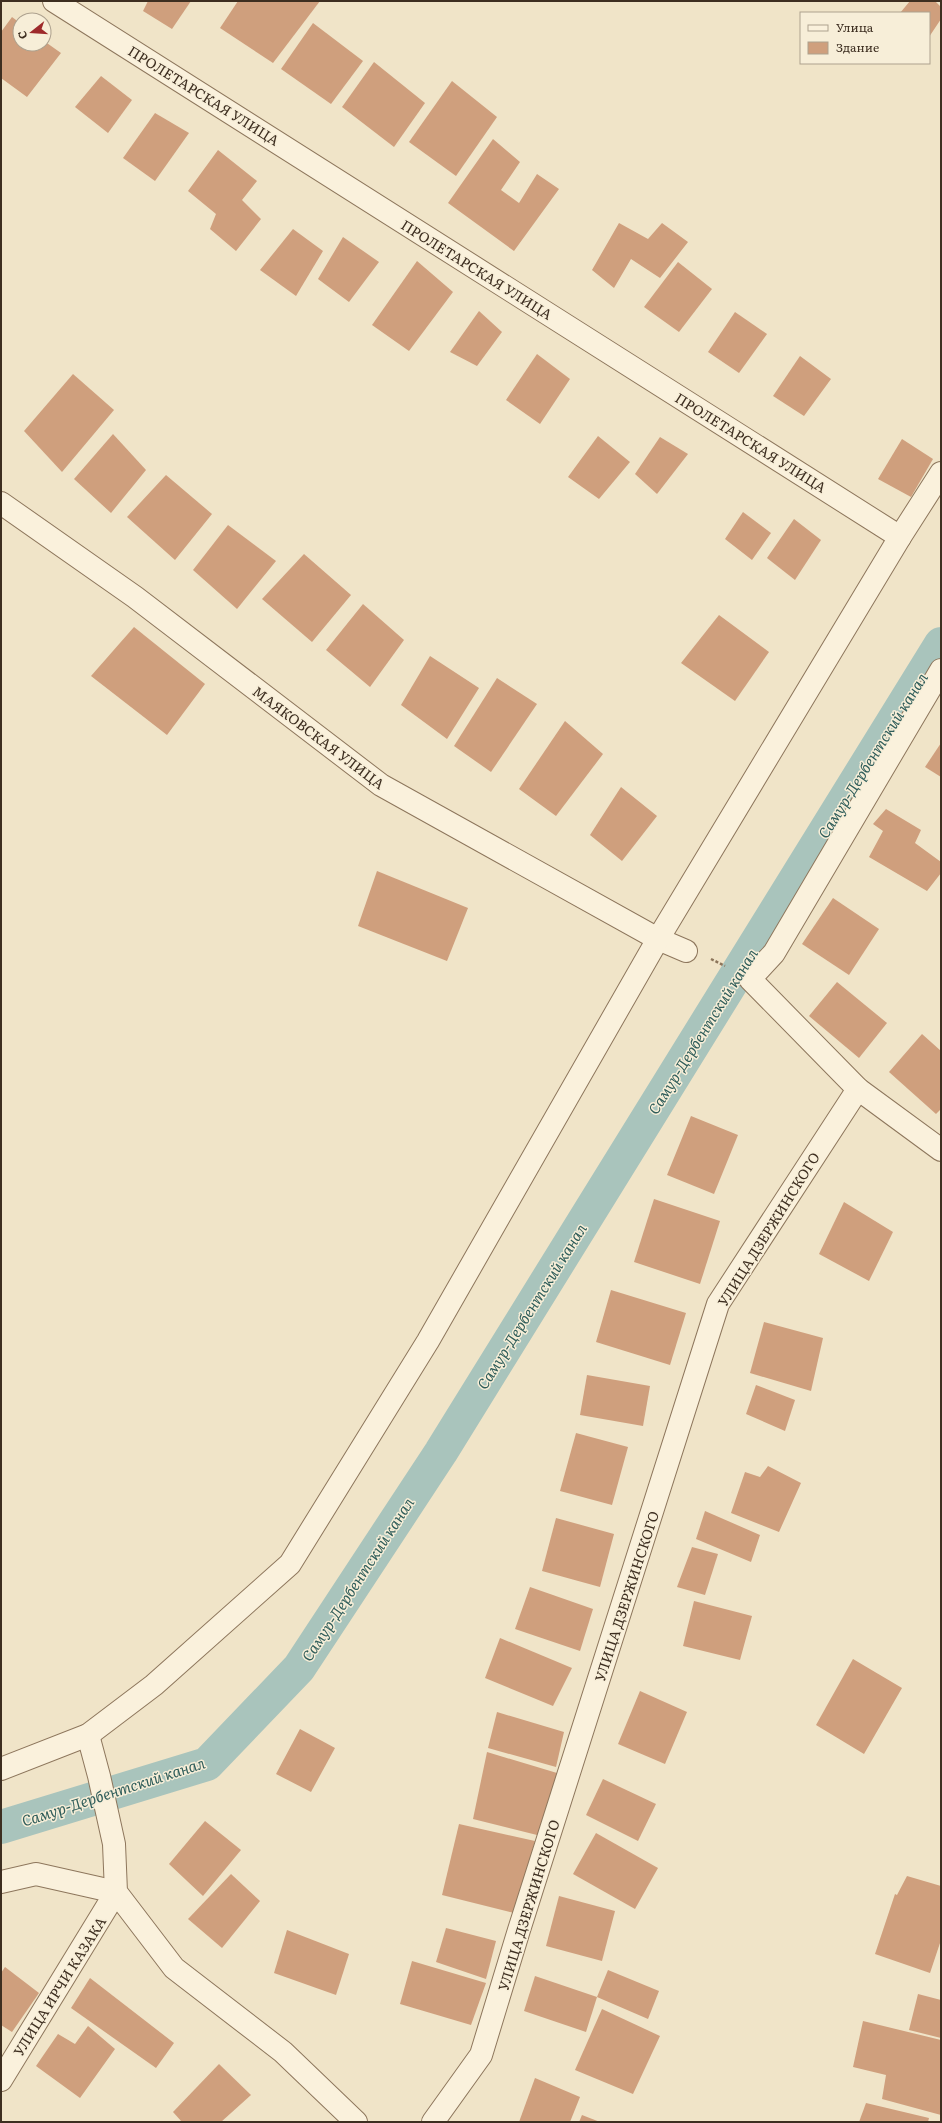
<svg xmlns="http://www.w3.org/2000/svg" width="942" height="2123" font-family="Literata,serif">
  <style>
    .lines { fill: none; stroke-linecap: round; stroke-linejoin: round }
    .canal { stroke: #a9c4bc; stroke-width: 34 }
    .building { fill: #cf9f7d }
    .minor-casing { stroke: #8d765c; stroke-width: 24 }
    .path { stroke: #8d765c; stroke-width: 2.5; stroke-dasharray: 3 2; stroke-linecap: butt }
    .minor { stroke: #faf1dc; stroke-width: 22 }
    .labels { text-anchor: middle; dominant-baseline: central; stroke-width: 3; stroke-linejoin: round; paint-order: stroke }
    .street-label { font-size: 14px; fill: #3d2e20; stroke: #f7eed8 }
    .water-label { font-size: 15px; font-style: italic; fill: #2f5d5a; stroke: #f7eed8 }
  </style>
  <rect width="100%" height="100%" fill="#f0e4c8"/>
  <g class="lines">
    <path class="canal" d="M1,1827L207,1764L299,1668L441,1452L941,644"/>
  </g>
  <g class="building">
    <path d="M148,1H191L172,29L143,11Z"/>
    <path d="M238,1H320L273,63L220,28Z"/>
    <path d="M910,1H935L941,7V19L929,37V13H900Z"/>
    <path d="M12,17L20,23V44H44V41L61,53L27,97L1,78V32Z"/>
    <path d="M313,23L363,61L331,104L281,69Z"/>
    <path d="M374,62L425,103L394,147L342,107Z"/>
    <path d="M101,76L132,100L108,133L75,107Z"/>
    <path d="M452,81L497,117L456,176L409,142Z"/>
    <path d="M155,113L189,133L155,181L123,158Z"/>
    <path d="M493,139L520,162L501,190L519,203L537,174L559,189L514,251L448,203Z"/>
    <path d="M218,150L257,181L242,200L261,219L236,251L210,229L216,214L188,191Z"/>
    <path d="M619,223L648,239L662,223L688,242L660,278L631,259L614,288L592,270Z"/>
    <path d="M293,229L323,251L296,296L260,270Z"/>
    <path d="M343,237L379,262L349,302L318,279Z"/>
    <path d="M417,261L453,292L409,351L372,325Z"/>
    <path d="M678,262L712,289L679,332L644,307Z"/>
    <path d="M479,311L502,332L477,366L450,352Z"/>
    <path d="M735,312L767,334L739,373L708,352Z"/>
    <path d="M537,354L570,379L540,424L506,400Z"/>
    <path d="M800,356L831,379L804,416L773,396Z"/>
    <path d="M73,374L114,410L62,472L24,431Z"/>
    <path d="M113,434L146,470L111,513L74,479Z"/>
    <path d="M598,436L630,462L599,499L568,477Z"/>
    <path d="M660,437L688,454L657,494L635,474Z"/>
    <path d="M902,439L933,459L911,497L878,479Z"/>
    <path d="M166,475L212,514L175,560L127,517Z"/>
    <path d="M743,512L771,533L752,560L725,539Z"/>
    <path d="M794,519L821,540L795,580L767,558Z"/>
    <path d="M228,525L276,561L237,609L193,570Z"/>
    <path d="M304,554L351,595L312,642L262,599Z"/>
    <path d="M363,604L404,640L370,687L326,650Z"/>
    <path d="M719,615L769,652L735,701L681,663Z"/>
    <path d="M134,627L205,684L167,735L91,676Z"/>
    <path d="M430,656L479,688L447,739L401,705Z"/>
    <path d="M497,678L537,704L491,772L454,746Z"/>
    <path d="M565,721L603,754L556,816L519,789Z"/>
    <path d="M941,743V777L925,767Z"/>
    <path d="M621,787L657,816L622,861L590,835Z"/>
    <path d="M886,809L921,830L915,843L941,862V873L927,891L869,857L883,831L873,824Z"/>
    <path d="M377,871L468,908L447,961L358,926Z"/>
    <path d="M833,898L879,929L849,975L802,944Z"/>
    <path d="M837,982L887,1023L859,1058L809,1016Z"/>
    <path d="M922,1034L941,1051V1109L936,1114L889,1072Z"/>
    <path d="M691,1116L738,1135L714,1194L667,1175Z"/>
    <path d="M654,1199L720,1221L700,1284L634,1262Z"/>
    <path d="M844,1202L893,1232L869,1281L819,1254Z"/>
    <path d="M611,1290L686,1313L670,1365L596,1342Z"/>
    <path d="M764,1322L823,1338L811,1391L750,1373Z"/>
    <path d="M587,1375L650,1386L643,1426L580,1415Z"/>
    <path d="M756,1385L795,1400L785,1431L746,1414Z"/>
    <path d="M576,1433L628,1447L612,1505L560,1491Z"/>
    <path d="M768,1466L801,1483L779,1532L731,1513L745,1472L760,1477Z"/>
    <path d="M705,1511L760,1535L751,1562L696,1539Z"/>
    <path d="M556,1518L614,1534L600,1587L542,1571Z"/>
    <path d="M692,1547L718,1554L705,1595L677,1587Z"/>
    <path d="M530,1587L593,1609L580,1651L515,1629Z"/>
    <path d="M694,1601L752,1616L740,1660L683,1646Z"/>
    <path d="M500,1638L572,1668L553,1706L485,1678Z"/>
    <path d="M853,1659L902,1688L864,1754L816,1725Z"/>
    <path d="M640,1691L687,1712L665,1764L618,1744Z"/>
    <path d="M497,1712L564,1732L556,1767L488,1748Z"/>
    <path d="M300,1729L335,1748L311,1792L276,1774Z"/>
    <path d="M487,1752L557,1773L541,1836L473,1819Z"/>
    <path d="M603,1779L656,1804L638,1841L586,1815Z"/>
    <path d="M205,1821L241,1850L203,1896L169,1864Z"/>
    <path d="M459,1824L535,1841L514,1913L442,1895Z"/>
    <path d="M596,1833L658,1868L635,1909L573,1874Z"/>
    <path d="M231,1874L260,1901L222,1948L188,1919Z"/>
    <path d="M907,1876L941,1886V1940L930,1973L875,1954L895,1894L897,1895Z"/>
    <path d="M559,1896L615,1911L602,1961L546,1946Z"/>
    <path d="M446,1928L496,1941L486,1979L436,1962Z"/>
    <path d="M287,1930L349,1954L336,1995L274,1973Z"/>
    <path d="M412,1961L486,1983L471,2025L400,2004Z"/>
    <path d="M5,1967L39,1993L12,2032L1,2025V1973Z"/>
    <path d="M608,1970L659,1991L648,2019L597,1997Z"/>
    <path d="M535,1976L597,1997L586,2032L524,2011Z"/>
    <path d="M90,1978L174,2043L156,2068L71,2008Z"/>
    <path d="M918,1994L941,2000V2038L909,2030Z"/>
    <path d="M602,2009L660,2036L633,2094L575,2070Z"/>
    <path d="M863,2021L941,2040V2115L882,2099L886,2075L853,2067Z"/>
    <path d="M88,2026L115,2049L80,2098L36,2066L58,2034L75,2044Z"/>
    <path d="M219,2064L251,2095L221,2122H182L173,2112Z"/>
    <path d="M535,2078L580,2097L570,2122H519Z"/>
    <path d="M866,2103L929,2118L928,2122H859Z"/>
    <path d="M582,2115L600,2122H579Z"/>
  </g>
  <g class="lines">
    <g class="minor-casing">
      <g id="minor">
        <path d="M54,1L900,537"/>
        <path d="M1,503L135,597L381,785L658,939L686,951"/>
        <path d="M941,670L774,953L750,979L858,1089L941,1150"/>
        <path d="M88,1735L99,1776L114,1844L116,1892L174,1968L283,2052L356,2122"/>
        <path d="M1,1769L88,1735L154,1685L290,1564L428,1341L658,939L900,537L941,473"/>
        <path d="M1,1882L36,1874L116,1892L1,2080"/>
        <path d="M433,2122L481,2055L519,1930L718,1304L858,1089"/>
      </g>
    </g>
    <path class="path" d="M711,959L725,966"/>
    <use href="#minor" class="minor"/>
  </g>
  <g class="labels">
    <g class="street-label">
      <text transform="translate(204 95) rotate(32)">ПРОЛЕТАРСКАЯ УЛИЦА</text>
      <text transform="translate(477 269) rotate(32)">ПРОЛЕТАРСКАЯ УЛИЦА</text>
      <text transform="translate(751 442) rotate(32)">ПРОЛЕТАРСКАЯ УЛИЦА</text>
      <text transform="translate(319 737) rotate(37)">МАЯКОВСКАЯ УЛИЦА</text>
      <text transform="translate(768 1229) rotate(-58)">УЛИЦА ДЗЕРЖИНСКОГО</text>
      <text transform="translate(626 1596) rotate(-72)">УЛИЦА ДЗЕРЖИНСКОГО</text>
      <text transform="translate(528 1905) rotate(-73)">УЛИЦА ДЗЕРЖИНСКОГО</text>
      <text transform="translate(59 1986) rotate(-58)">УЛИЦА ИРЧИ КАЗАКА</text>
    </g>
    <g class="water-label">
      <text transform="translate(872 755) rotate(-58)">Самур-Дербентский канал</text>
      <text transform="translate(702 1031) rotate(-58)">Самур-Дербентский канал</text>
      <text transform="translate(531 1306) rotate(-58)">Самур-Дербентский канал</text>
      <text transform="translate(357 1579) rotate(-57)">Самур-Дербентский канал</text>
      <text transform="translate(113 1791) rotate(-18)">Самур-Дербентский канал</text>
    </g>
  </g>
  <rect width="942" height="2123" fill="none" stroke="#3d2e20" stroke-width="4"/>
  <rect x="800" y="12" width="130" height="52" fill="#f7eed8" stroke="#ada18e"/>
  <rect x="808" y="25" width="20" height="6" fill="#faf1dc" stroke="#ada18e"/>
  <text x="836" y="32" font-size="12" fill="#3d2e20">Улица</text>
  <rect x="808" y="42" width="20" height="12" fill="#cf9f7d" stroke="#ada18e"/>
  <text x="836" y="52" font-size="12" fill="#3d2e20">Здание</text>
  <g transform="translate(32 32) rotate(253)"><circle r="19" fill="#f7eed8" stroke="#ada18e"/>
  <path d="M0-3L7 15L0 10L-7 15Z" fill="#9e2a2b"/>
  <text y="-6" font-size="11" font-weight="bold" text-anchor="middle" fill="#3d2e20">С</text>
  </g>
</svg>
